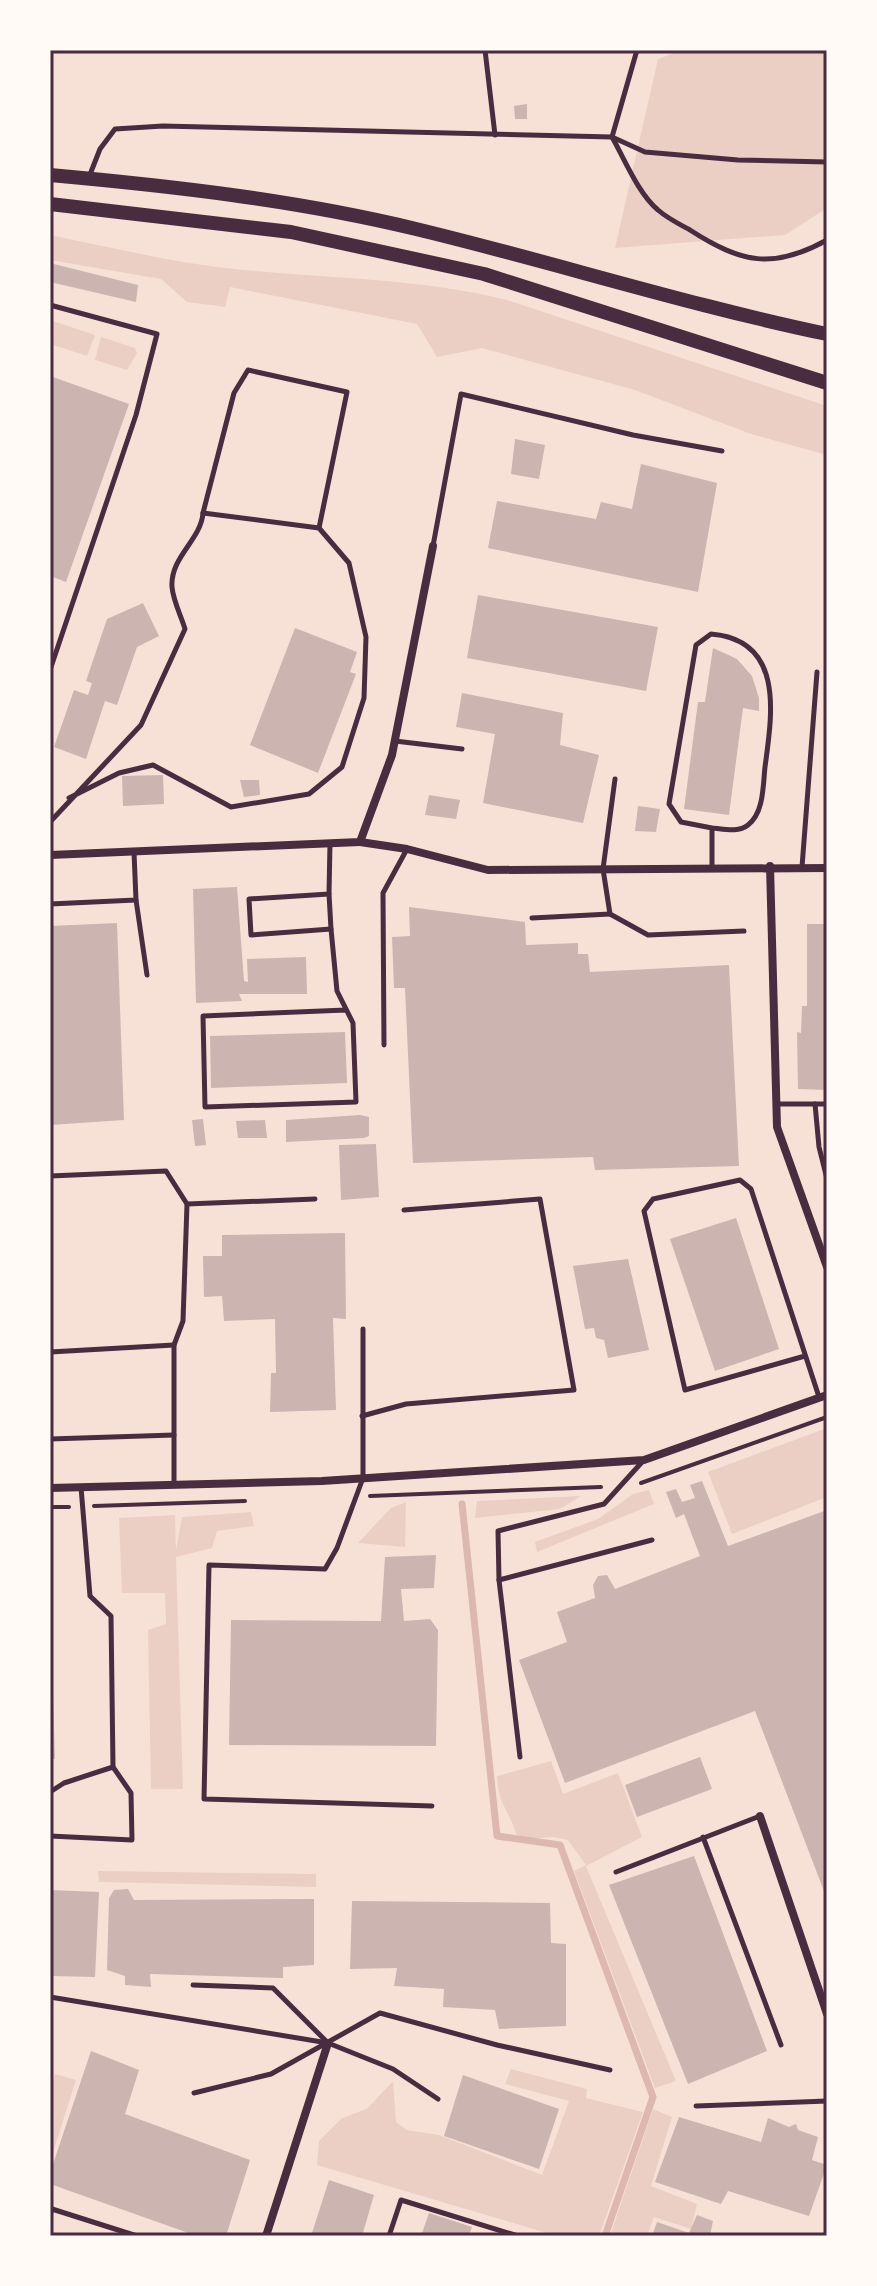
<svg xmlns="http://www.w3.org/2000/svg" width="877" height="2286" font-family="'Source Sans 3',sans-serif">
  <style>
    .green { fill: #ebcfc5 }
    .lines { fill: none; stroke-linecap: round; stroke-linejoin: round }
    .stream { stroke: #dcb8b0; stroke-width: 7 }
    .building { fill: #ccb4b1 }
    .path { stroke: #4a2c40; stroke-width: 4 }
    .service { stroke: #4a2c40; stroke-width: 5 }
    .minor { stroke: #4a2c40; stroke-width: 8 }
    .primary { stroke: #4a2c40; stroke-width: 14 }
    .neatline { fill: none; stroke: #4a2c40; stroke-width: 3 }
  </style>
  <rect width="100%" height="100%" fill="#f7e1d7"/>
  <g class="green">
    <path d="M682,50H827V208L785,235L615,248L658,59Z"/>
    <path d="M50,235C105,246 161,260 217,267C314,279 411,276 507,300L827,406V455L751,434L635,390L482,348L437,357L417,324L230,287L225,307L187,302L161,279L50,260Z"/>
    <path d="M50,320L95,335L87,356L50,344Z"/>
    <path d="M101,337L135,348L137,353L127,370L95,360Z"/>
    <path d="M827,1428V1497L732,1534L708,1472Z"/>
    <path d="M649,1490L654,1504L537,1552L535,1542L598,1519L633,1494Z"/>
    <path d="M581,1496L560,1509L475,1518L477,1501Z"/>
    <path d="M406,1502L405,1547L358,1543L391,1508Z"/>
    <path d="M251,1512L254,1526L217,1531L212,1548L176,1557L183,1789H151L148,1630L166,1624L165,1593H122L119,1518L175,1515L176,1550L182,1517Z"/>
    <path d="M551,1761L563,1794L618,1773L642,1837L586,1866L676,2081L655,2088L574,1871L586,1865L568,1840L552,1837L518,1840C511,1812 498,1806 497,1776Z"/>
    <path d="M98,1871L316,1874V1887L99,1882Z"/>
    <path d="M511,2069L587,2089L586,2098L643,2112L599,2236H557L317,2165L319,2141L341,2119L368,2108L393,2081L396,2122L407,2130L439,2135L542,2175L569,2101L505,2084Z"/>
    <path d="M55,2074L76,2080L50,2162V2090Z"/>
    <path d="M653,2109L672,2117L651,2186L697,2204L691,2229L654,2217L647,2236H610Z"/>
  </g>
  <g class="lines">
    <path class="stream" d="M462,1504L497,1836L560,1845L653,2097L605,2236"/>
  </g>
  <g class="building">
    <path d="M527,104V119H515L514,106Z"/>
    <path d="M50,263L138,285L136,302L50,282Z"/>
    <path d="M50,376L129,404L66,582L50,576Z"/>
    <path d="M515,439L545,445L539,479L511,474Z"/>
    <path d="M641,464L717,483L698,592L488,548L497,501L596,519L601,502L632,509Z"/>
    <path d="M478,595L658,627L646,691L467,658Z"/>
    <path d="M143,603L159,636L137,647L117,705L105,701L86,759L54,747L74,690L88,695L92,683L86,681L107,619Z"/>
    <path d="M295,628L357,652L350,672L356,674L318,773L250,745Z"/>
    <path d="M713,648L737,659L752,676L759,698V711L743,708L729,815L684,809L698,702H705Z"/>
    <path d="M462,693L563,713L560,745L599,755L583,823L483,803L495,734L456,727Z"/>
    <path d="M163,775L164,804L123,806L122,776Z"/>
    <path d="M240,780H259L260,795L244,797Z"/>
    <path d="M429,795L460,800L456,819L425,815Z"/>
    <path d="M638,806L660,809L656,832L635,831Z"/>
    <path d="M237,887L244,981L248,982L247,959L306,957L307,994H239L242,1001L196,1003L193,889Z"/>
    <path d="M409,907L525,922L526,945L578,943V954H588L590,972L729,965L739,1166L595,1170L593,1157L413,1163L405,988H394L392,937L410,936Z"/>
    <path d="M117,923L124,1120L50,1125V926Z"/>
    <path d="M807,924H827V1090L798,1089L797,1032L801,1033L802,1006H807Z"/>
    <path d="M345,1032L347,1083L211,1088L210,1036Z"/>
    <path d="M360,1115L369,1117V1136L364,1138L286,1142V1120Z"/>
    <path d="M203,1119L206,1145L195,1146L192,1120Z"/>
    <path d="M265,1120L267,1138H238L236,1121Z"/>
    <path d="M376,1144L379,1197L341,1200L339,1145Z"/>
    <path d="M736,1218L779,1349L715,1371L670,1239Z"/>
    <path d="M345,1233L346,1319L333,1318L336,1410L270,1412L271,1373H276L275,1319L224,1321L222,1296L204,1297L203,1256H222V1235Z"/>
    <path d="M628,1259L649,1350L608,1358L604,1340L596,1338L594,1328L585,1329L573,1266Z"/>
    <path d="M702,1481L728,1546L827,1510V1899L755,1711L565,1783L519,1660L567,1642L557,1612L595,1598L593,1585L598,1576L607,1575L615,1589L700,1556L684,1514L676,1518L666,1492L676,1489L682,1502L695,1498L690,1485Z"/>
    <path d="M436,1555L434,1588L401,1589L404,1621L430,1619L438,1630L436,1746L229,1745L231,1620L381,1621L385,1557Z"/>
    <path d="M50,1696H53L55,1759H50Z"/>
    <path d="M700,1757L712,1789L637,1817L625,1785Z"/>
    <path d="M694,1856L767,2051L688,2084L609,1885Z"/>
    <path d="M128,1889L134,1900L314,1899V1965L283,1967V1978L150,1974L151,1987L125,1985V1976L107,1970L109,1898L114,1890Z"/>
    <path d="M50,1890L99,1892L95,1977L50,1976Z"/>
    <path d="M352,1901L550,1903L551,1943L566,1944V2026L499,2029L495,2010L443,2007L444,1989L394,1986L397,1968L350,1969Z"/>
    <path d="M91,2051L139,2070L125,2114L250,2160L226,2236H197L50,2184V2173Z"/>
    <path d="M463,2075L559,2109L539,2169L444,2136Z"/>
    <path d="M679,2117L761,2142L768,2118L789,2127L796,2124L798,2130L818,2137L812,2160L827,2165L809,2216L728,2191L721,2204L655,2182Z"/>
    <path d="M329,2180L374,2195L362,2236H311Z"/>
    <path d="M429,2213L472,2227L469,2236H421Z"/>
    <path d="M697,2215L713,2221L710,2236H652L657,2222L689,2233Z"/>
  </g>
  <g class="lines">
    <g class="path">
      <path d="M641,1483L827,1417"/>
      <path d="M370,1496L601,1487"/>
      <path d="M94,1506L245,1501"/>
      <path d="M50,1507H69"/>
    </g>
    <g class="service">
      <path d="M485,50L495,135"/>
      <path d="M637,50L612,137C625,160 638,193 658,210C667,218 679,224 690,230C741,263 773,270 827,240"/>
      <path d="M89,177L100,149L115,129L163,126L612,137L645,152L738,160L827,162"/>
      <path d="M50,305L157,334L136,415L50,670"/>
      <path d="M203,513L234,393L248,370L347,392L319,528"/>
      <path d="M433,546L461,394L633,435L722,451"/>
      <path d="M395,741L462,749"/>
      <path d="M615,779L603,869L610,914L648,935L744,931"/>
      <path d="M50,822L141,725L185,629C181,616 173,600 172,587C170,557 201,540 203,513L319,528L349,563L366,637L364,698L342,767L309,794L231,807L153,765L119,773L69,798"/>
      <path d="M330,843L329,894L249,899L251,935L331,929L337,991L353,1023L356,1102L205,1107L203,1016L346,1010"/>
      <path d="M712,867V828C724,829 738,833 748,825C764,813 763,785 765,767C772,715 785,640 711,634L696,645L669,804L681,822L712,828"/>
      <path d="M802,867L817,672"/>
      <path d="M329,894L331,929"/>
      <path d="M136,900L147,975"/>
      <path d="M50,904L136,900L134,852"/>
      <path d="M532,918L610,914"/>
      <path d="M384,1045L383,893L407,849"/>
      <path d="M777,1104H827"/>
      <path d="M815,1104L819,1147L827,1179"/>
      <path d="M50,1176L166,1171L187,1204"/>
      <path d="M363,1329V1478L337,1548L325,1569L209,1565L204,1799L432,1806"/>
      <path d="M50,1352L174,1345"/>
      <path d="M805,1356L685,1390L644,1211L653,1199L740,1180L751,1189L819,1397"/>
      <path d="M362,1416L406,1404L574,1390L540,1199L404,1210"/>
      <path d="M50,1439L174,1435"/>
      <path d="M174,1485V1345L183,1321L187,1204L315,1199"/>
      <path d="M499,1580L652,1540"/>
      <path d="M520,1757L499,1580L498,1531L604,1504L643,1461"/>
      <path d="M50,1792L64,1783L113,1767L111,1616L90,1596L81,1487"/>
      <path d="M50,1836L132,1840L131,1793L113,1767"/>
      <path d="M703,1837L781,2045"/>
      <path d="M616,1872L760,1816"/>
      <path d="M193,1985L273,1988L328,2043"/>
      <path d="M50,1997L328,2043L393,2069L438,2099"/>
      <path d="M194,2093L271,2074L380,2013L497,2045L610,2070"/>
      <path d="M696,2106L827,2101"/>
      <path d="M50,2215L52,2209L137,2236"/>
      <path d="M389,2236L401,2200L518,2236"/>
    </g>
    <g class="minor">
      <path d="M360,842L407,849L488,870L827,868"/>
      <path d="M50,855L360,842L392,755L433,546"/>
      <path d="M770,866L777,1127L827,1267"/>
      <path d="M50,1488L322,1481L644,1460L827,1395"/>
      <path d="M760,1816L827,2014"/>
      <path d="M266,2236L328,2043"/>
    </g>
    <g class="primary">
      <path d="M50,175C172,186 296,200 416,229C553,262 688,305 827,334"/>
      <path d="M50,204L291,232L484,274L827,383"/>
    </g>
  </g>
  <rect width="877" height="2286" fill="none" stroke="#fffaf5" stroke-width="104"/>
  <rect x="52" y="52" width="773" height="2182" class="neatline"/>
</svg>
